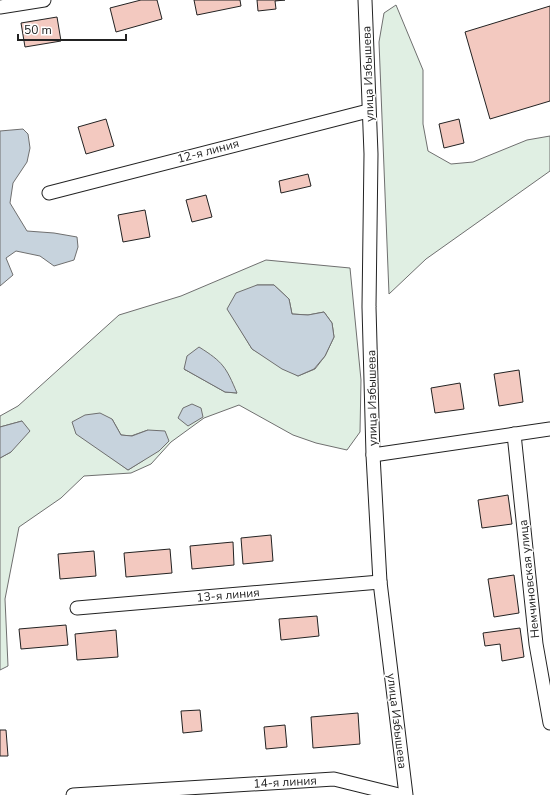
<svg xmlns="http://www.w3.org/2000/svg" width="550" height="795" font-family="'Nunito Sans',sans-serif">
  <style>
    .green { fill: #e0efe3; stroke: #6f6f6f; fill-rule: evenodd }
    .water { fill: #c7d3dd; stroke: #6f6f6f }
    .building { fill: #f3c9c0; stroke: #222 }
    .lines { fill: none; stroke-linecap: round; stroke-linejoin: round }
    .minor-casing { stroke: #222; stroke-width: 15 }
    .minor { stroke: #fff; stroke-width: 13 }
    .labels { text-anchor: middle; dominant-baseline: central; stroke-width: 3; stroke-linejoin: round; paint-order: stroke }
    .street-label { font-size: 12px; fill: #222; stroke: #fff }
  </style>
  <rect width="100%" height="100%" fill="#fff"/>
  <g class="green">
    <path d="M396,5L423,70V124L428,151L451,164L473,162L527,140L550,136V171L426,259L389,294L379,42L384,13Z"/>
    <path d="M266,260L350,268L361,380L360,432L347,450L316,443L293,435L239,405L204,418L171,442L151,464L131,473L84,476L61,498L19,527L5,599L8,666L0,670V458L11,452L22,421L0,427V416L18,406L119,315L181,296ZM257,285H274L289,299L292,314L308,315L324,312L332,323L334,337L325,356L315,369L298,376L252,349L228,309ZM184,369L237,393L225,392ZM112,419L121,435L131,436L148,430L144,460L128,470L112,458Z"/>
  </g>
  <g class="water">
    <path d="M23,129L28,134L30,148L27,162L13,183L10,203L27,231L54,233L77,237L78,247L74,260L54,266L40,256L16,251L6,258L13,275L0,286V131Z"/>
    <path d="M257,285H274L289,299L292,314L308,315L324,312L332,323L334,337L325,356L314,369L298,376L282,369L252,349L227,309L236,293Z"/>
    <path d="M199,347C223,362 226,367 237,393L225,392L184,369L187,356Z"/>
    <path d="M192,404L201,408L203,417L188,426L178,418L183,408Z"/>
    <path d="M100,413L112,419L121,435L132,436L148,430L165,431L169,441L159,451L128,470L76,434L72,422L85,415Z"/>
    <path d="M22,421L30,431L11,452L0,458V427Z"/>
  </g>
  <g class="building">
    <path d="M141,0H157L162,19L116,32L110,8Z"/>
    <path d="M194,0H240L241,6L197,15Z"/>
    <path d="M257,0H285L275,1L276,9L258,11Z"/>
    <path d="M550,6V101L490,119L465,32Z"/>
    <path d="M57,17L61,41L25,47L21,23Z"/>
    <path d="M106,119L114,146L86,154L78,127Z"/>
    <path d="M459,119L464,143L444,148L439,124Z"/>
    <path d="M308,174L311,186L281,193L279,181Z"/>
    <path d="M206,195L212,217L192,222L186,200Z"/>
    <path d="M145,210L150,237L123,242L118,215Z"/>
    <path d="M519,370L523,402L499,406L494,374Z"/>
    <path d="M460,383L464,409L435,413L431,388Z"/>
    <path d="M508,495L512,524L482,528L478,500Z"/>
    <path d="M271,535L273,561L243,564L241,538Z"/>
    <path d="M233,542L234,565L192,569L190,546Z"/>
    <path d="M170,549L172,573L126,577L124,553Z"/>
    <path d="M94,551L96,576L60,579L58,554Z"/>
    <path d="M514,575L519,613L494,617L488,579Z"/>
    <path d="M317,616L319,636L281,640L279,619Z"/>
    <path d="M66,625L68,645L21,649L19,629Z"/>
    <path d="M520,628L524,657L502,661L500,644L485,646L483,633Z"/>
    <path d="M116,630L118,657L77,660L75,634Z"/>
    <path d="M200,710L202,731L183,733L181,711Z"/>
    <path d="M358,713L360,744L313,748L311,717Z"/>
    <path d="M285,725L287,747L266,749L264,727Z"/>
    <path d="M0,730H6L8,756H0Z"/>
  </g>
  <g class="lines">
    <g class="minor-casing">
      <g id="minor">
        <path d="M365,0L371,154L369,307L373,455L380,582L406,795"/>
        <path d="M0,7L44,0"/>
        <path d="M49,193L368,111"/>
        <path d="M514,434L536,644L550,723"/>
        <path d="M373,455L550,429"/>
        <path d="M77,608L380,582"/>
        <path d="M73,795L334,779L399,795"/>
      </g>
    </g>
    <use href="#minor" class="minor"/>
  </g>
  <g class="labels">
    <g class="street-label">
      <text transform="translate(368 74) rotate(-92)">улица Избышева</text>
      <text transform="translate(208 151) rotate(-15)">12-я линия</text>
      <text transform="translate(372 398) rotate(-91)">улица Избышева</text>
      <text transform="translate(529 579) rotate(-96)">Немчиновская улица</text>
      <text transform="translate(228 595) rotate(-5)">13-я линия</text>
      <text transform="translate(397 721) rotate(83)">улица Избышева</text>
      <text transform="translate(285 782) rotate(-3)">14-я линия</text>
    </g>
  </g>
  <path d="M18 34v6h108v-6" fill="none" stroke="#222222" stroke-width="2"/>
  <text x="24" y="34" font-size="12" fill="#222222" stroke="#ffffff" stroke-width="3" paint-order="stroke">50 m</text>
</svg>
